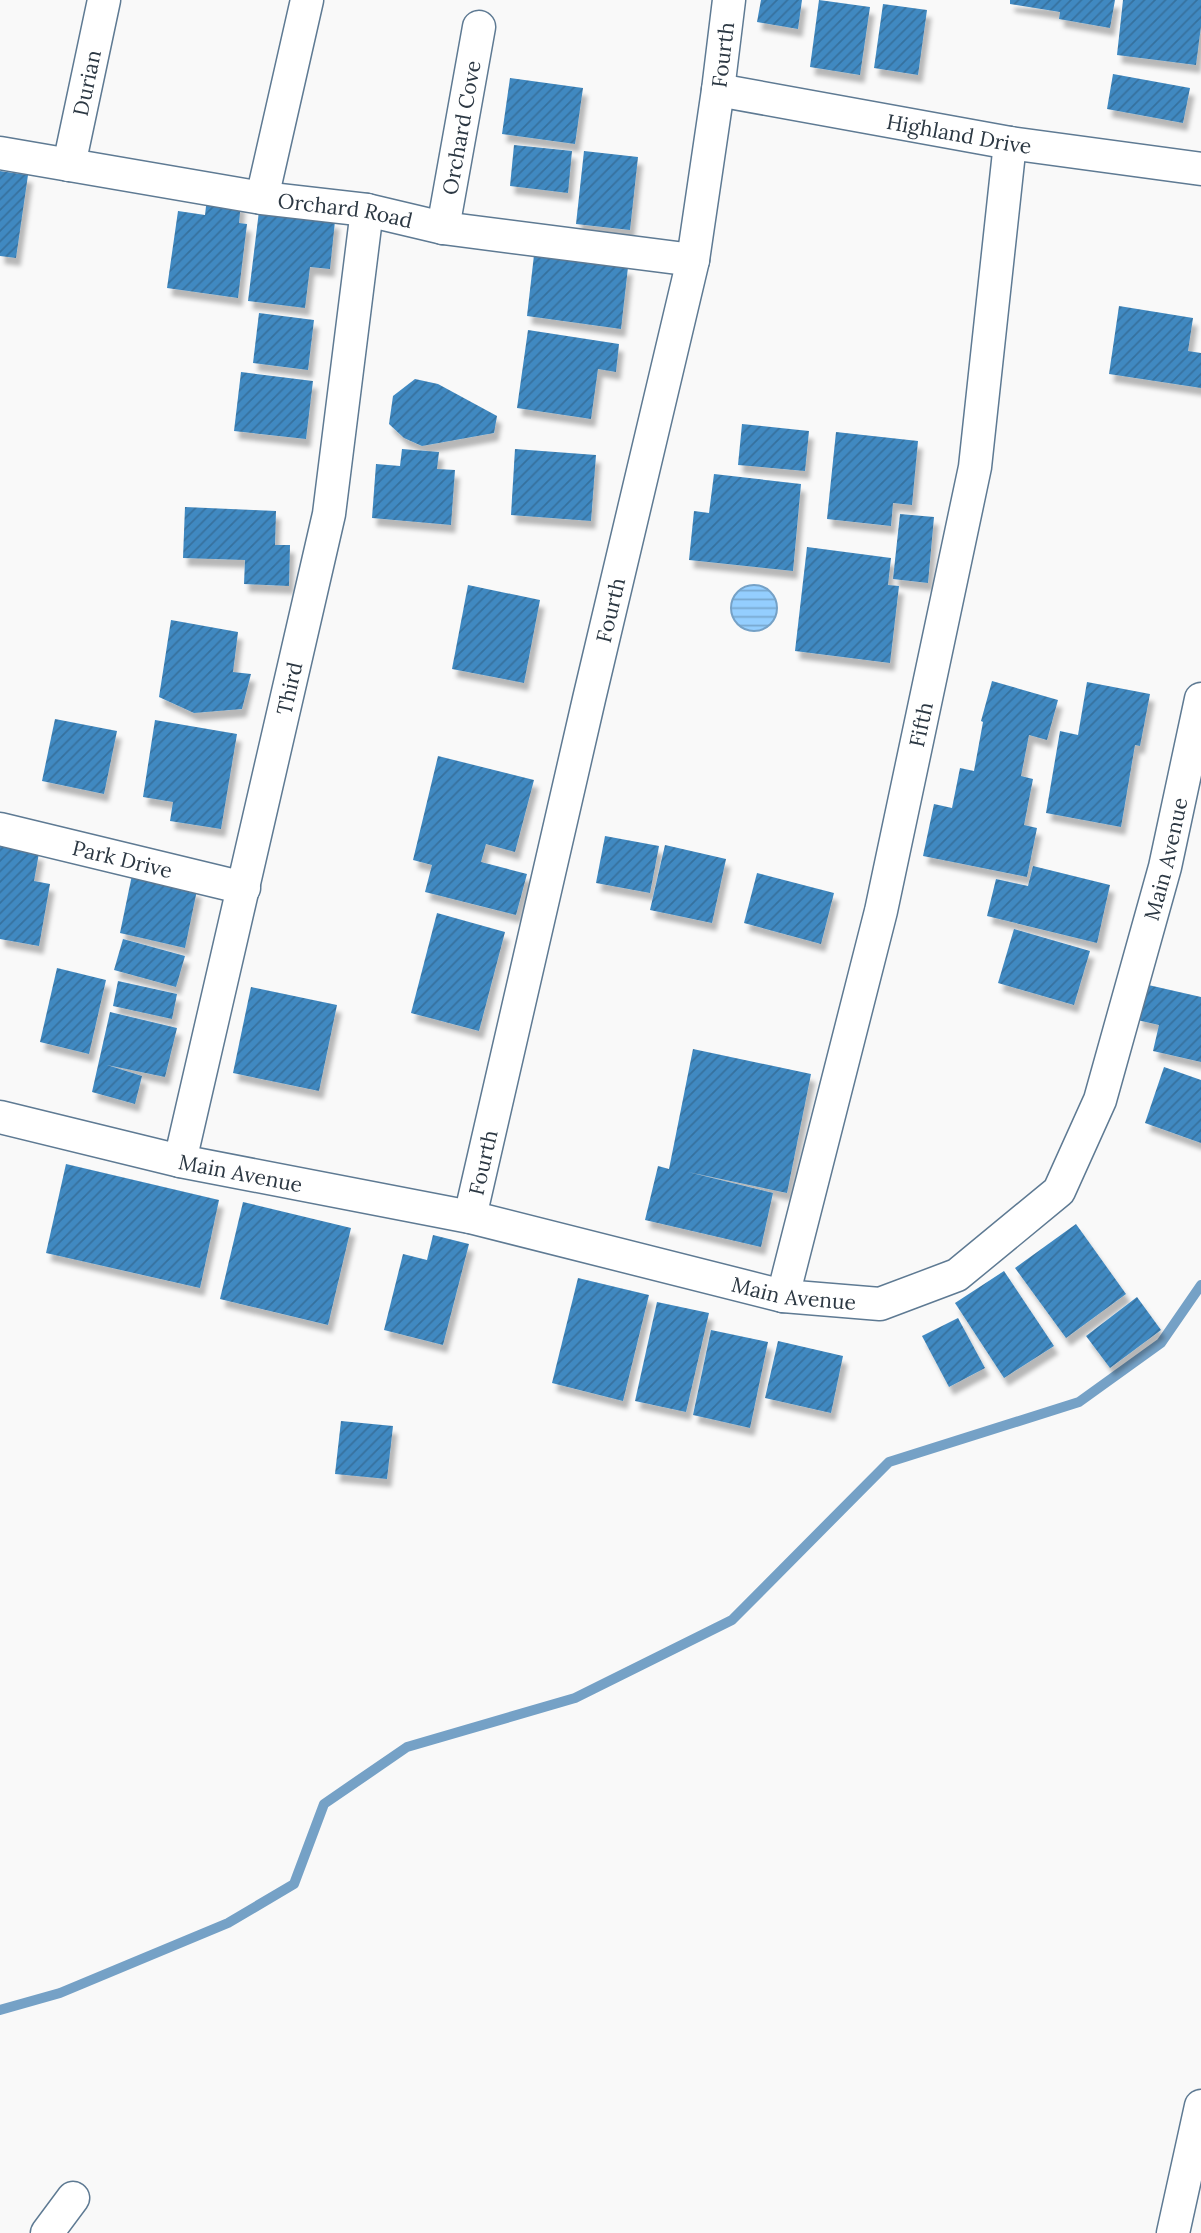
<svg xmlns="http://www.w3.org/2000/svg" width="1201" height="2233" font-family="Lora,serif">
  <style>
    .water { fill: url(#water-rules); stroke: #75a1c6; stroke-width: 2 }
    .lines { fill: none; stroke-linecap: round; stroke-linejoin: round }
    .stream { stroke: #75a1c6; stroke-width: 10 }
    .building { fill: url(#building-hatch); filter: url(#shadow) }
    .minor-casing { stroke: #5e7a93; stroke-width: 35 }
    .minor { stroke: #fff; stroke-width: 32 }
    .labels { text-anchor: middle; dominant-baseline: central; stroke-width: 7; stroke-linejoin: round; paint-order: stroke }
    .street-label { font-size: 21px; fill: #2c3843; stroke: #f9f9f9 }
  </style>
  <defs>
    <pattern id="water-rules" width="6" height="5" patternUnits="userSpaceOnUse" patternTransform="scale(1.75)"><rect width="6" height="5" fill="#94cefe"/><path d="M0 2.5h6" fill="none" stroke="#79a8cf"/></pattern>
    <pattern id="building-hatch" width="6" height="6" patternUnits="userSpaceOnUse" patternTransform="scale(1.75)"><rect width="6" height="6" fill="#4089c1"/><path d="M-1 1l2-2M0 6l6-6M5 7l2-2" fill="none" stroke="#36719e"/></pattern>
    <filter id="shadow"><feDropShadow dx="4.5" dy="8" stdDeviation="2" flood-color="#0004"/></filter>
  </defs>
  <rect width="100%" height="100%" fill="#f9f9f9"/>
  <circle class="water" cx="754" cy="608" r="23"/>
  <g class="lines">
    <path class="stream" d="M0,2010L60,1993L228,1923L294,1884L324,1804L407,1747L575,1698L732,1620L889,1462L1079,1402L1161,1343L1201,1285"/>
  </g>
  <g class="building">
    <path d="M761,0H802L798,29L757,22Z"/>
    <path d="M819,0L870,7L860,75L810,67Z"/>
    <path d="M1010,0H1115L1110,28L1059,19L1060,12L1010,4Z"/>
    <path d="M1123,0H1201V26L1196,65L1117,55Z"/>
    <path d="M883,4L927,10L918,75L874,68Z"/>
    <path d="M1113,74L1190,88L1183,123L1107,109Z"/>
    <path d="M510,78L583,88L575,144L502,134Z"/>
    <path d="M514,145L572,151L568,193L510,186Z"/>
    <path d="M584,151L638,157L630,230L576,224Z"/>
    <path d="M0,171L28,175L16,258L0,256Z"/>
    <path d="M207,198L241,203L239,223L247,224L238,298L167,288L178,211L205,215Z"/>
    <path d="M259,211L335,221L330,269L310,267L305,308L248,301Z"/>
    <path d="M534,255L628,267L621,329L527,316Z"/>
    <path d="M1119,306L1193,318L1188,351L1201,353V388L1109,374Z"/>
    <path d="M259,313L314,320L308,370L253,363Z"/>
    <path d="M528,330L619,344L616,372L598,369L591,419L517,408Z"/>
    <path d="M241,372L313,381L306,439L234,431Z"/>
    <path d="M415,379L438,384L497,416L494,433L422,446L404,438L389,424L393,396Z"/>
    <path d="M742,424L809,431L805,471L738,465Z"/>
    <path d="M836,432L918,441L912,505L893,503L891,526L827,519Z"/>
    <path d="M402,449L439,452L437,469L455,470L451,525L372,518L376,464L400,466Z"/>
    <path d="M515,449L596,455L591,521L511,515Z"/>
    <path d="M714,474L801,484L793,571L689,560L694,511L709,513Z"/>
    <path d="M185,507L276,511L275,545H290L289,586L244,584L245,560L183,558Z"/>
    <path d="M900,514L934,517L928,583L893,579Z"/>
    <path d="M807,547L891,558L888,585L899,586L890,663L795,651Z"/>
    <path d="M468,585L540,600L524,683L452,669Z"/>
    <path d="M171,620L238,632L233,672L251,674L242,709L194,713L159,697Z"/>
    <path d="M992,681L1058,700L1047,740L1029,735L1021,776L1033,779L1024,825L1037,828L1027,877L923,856L934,804L952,808L960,768L974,771L983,722L981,721Z"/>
    <path d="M1087,682L1150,694L1140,746L1135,745L1121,827L1046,813L1060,731L1078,735Z"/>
    <path d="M55,719L117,731L104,794L42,781Z"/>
    <path d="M155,720L237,734L221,829L170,821L173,802L143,797Z"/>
    <path d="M438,756L534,780L515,852L486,844L481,862L527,874L516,915L425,892L432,865L413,860Z"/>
    <path d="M605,836L659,846L650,893L596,883Z"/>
    <path d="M665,845L726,859L712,923L650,910Z"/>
    <path d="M0,846L39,853L34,881L50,884L39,946L0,939Z"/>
    <path d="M1033,866L1110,885L1097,943L987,916L996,879L1028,886Z"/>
    <path d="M757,873L834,893L821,944L744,923Z"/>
    <path d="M132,875L197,890L185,948L120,933Z"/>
    <path d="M437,913L505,932L479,1031L411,1013Z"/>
    <path d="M1014,929L1090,951L1074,1005L998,983Z"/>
    <path d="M123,939L185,956L176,987L114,970Z"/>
    <path d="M57,968L106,980L89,1054L40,1042Z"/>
    <path d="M118,981L177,994L172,1019L113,1006Z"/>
    <path d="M1144,984L1201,997V1062L1153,1051L1159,1025L1137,1020Z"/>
    <path d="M251,987L337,1005L319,1091L233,1073Z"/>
    <path d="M110,1012L177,1028L165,1077L107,1065L142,1076L135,1104L92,1092Z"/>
    <path d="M693,1049L811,1074L787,1193L688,1172L773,1193L761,1247L645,1220L658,1166L669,1169Z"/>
    <path d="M1164,1067L1201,1080V1143L1145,1123Z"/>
    <path d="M66,1164L219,1200L200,1288L46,1253Z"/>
    <path d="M243,1202L351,1228L328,1325L220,1299Z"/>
    <path d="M1076,1224L1126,1294L1066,1338L1015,1268Z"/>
    <path d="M433,1235L469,1244L443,1345L384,1330L403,1254L427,1260Z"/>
    <path d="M1004,1271L1054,1346L1004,1378L955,1303Z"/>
    <path d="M578,1278L649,1295L623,1401L552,1383Z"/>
    <path d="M1137,1297L1161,1330L1110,1368L1086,1336Z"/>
    <path d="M657,1302L709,1313L686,1412L635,1401Z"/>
    <path d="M958,1318L985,1368L949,1387L922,1336Z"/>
    <path d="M711,1330L768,1342L750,1428L693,1415Z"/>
    <path d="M778,1341L843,1356L831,1413L765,1398Z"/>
    <path d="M341,1421L393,1426L387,1479L335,1474Z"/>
  </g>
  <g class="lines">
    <g class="minor-casing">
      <g id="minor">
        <path id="s1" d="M718,90L1010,143L1201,169"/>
        <path id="s2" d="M0,153L262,198L367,210L443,228L693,260"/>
        <path id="s3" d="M69,165L104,0"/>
        <path d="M262,198L307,0"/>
        <path id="s4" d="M443,228L479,27"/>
        <path id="s5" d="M0,829L244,888"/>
        <path id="s6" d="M0,1117L180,1161L470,1217L783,1296L880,1304L957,1275L1059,1191L1100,1100L1165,867L1201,699"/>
        <path id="s7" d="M180,1161L329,514L367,210"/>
        <path id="s8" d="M470,1217L589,699L693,260L718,90L729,0"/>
        <path id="s9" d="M783,1296L881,911L975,467L1010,143"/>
        <path d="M47,2233L73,2198"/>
        <path d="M1173,2233L1201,2106"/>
      </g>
    </g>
    <use href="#minor" class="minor"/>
  </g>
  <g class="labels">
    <g class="street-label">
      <text stroke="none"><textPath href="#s8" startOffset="1190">Fourth</textPath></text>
      <text stroke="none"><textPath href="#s3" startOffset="84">Durian</textPath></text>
      <text stroke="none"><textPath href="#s4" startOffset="102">Orchard Cove</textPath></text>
      <text stroke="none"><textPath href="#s1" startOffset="245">Highland Drive</textPath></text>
      <text stroke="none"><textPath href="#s2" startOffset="350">Orchard Road</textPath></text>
      <text stroke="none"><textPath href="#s8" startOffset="623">Fourth</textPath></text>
      <text stroke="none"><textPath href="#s7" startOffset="485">Third</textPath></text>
      <text stroke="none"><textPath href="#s9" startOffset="588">Fifth</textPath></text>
      <text stroke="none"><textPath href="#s5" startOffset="126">Park Drive</textPath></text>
      <text stroke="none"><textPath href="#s6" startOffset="1465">Main Avenue</textPath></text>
      <text stroke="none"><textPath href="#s8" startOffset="56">Fourth</textPath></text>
      <text stroke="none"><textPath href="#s6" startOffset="247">Main Avenue</textPath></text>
      <text stroke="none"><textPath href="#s6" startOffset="814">Main Avenue</textPath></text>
    </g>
  </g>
</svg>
